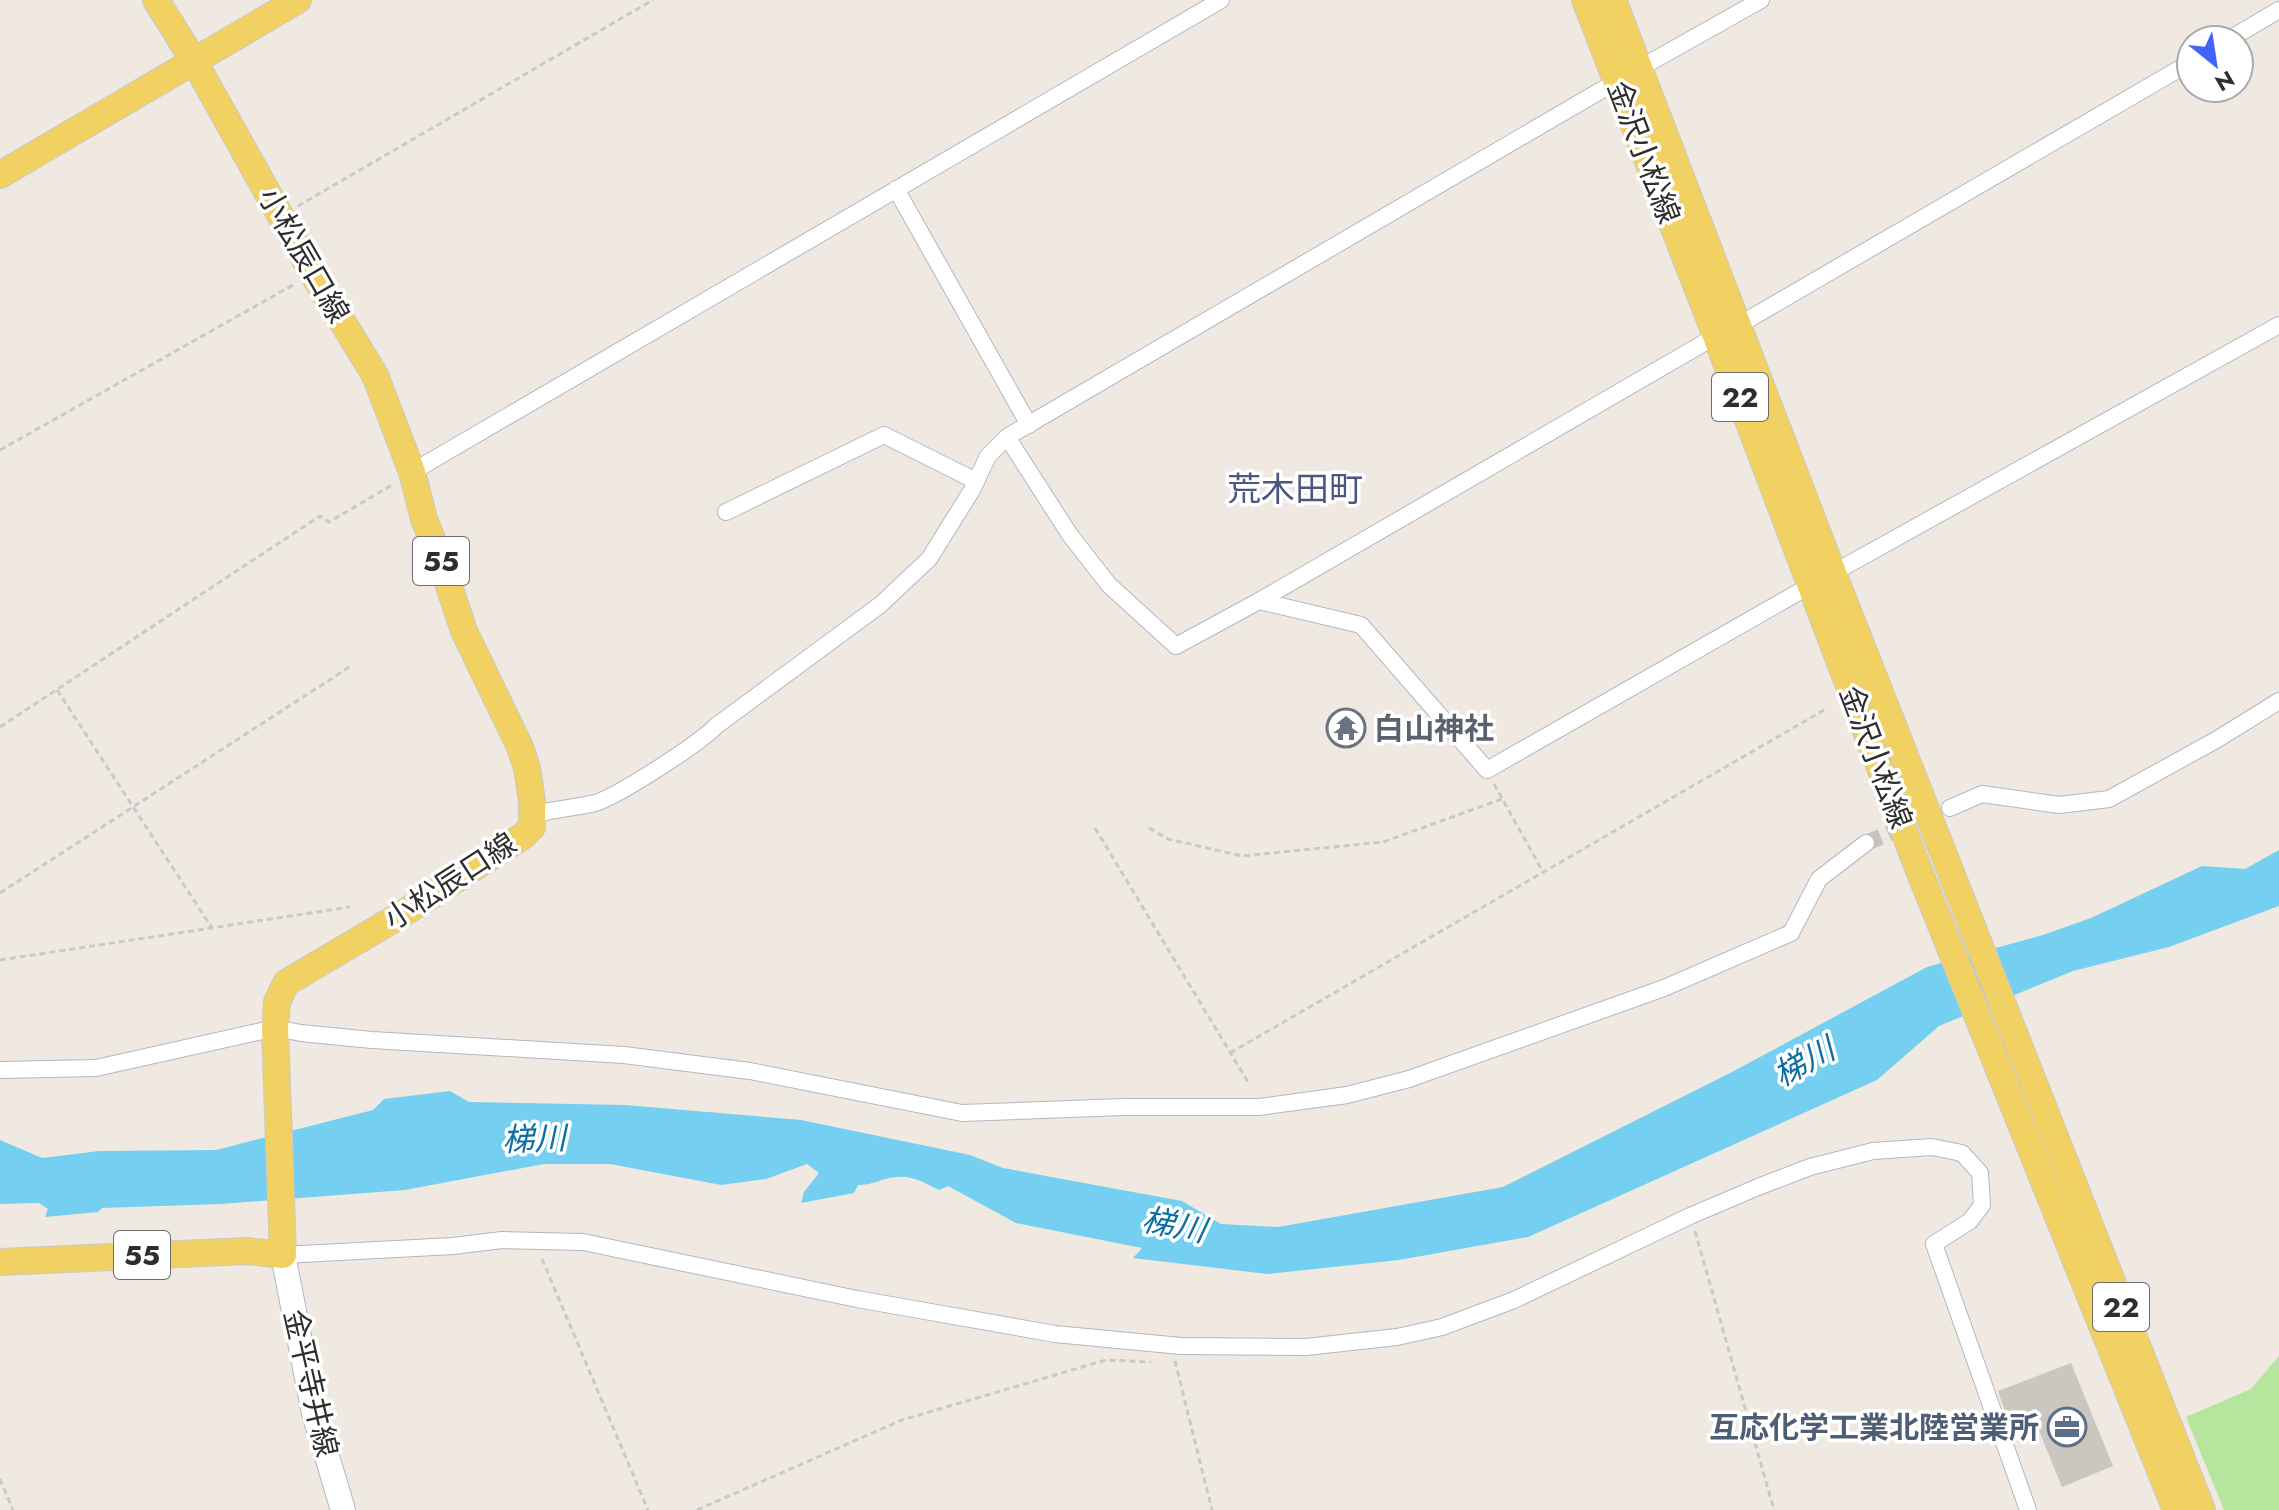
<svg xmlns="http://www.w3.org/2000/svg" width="2279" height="1510" font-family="Jost,'Noto Sans JP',sans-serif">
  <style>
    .green { fill: #b6e59e }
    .water { fill: #75cff0 }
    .building { fill: #cbc7bf }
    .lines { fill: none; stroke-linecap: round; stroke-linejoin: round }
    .street-tunnel { stroke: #c8c4bd; stroke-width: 16; stroke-dasharray: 16 8; stroke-linecap: butt }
    .street-casing { stroke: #b4b7c1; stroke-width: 18 }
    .secondary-casing { stroke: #b4b7c1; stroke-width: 26 }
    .primary-casing { stroke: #c9c9c9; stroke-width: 28 }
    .path { stroke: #c9c9c9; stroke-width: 3; stroke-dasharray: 6 4; stroke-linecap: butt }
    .street { stroke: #fff; stroke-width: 16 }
    .secondary { stroke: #fff; stroke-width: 24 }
    .primary { stroke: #f2d163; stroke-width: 26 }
    .labels { text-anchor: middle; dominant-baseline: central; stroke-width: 7; stroke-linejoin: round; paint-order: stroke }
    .shield { fill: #fff; stroke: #6d6d6d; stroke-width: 2 }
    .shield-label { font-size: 28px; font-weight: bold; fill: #2e2e2e }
    .street-label { font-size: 30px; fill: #2e2e2e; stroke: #fff }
    .worship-label { font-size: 30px; font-weight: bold; fill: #5b616d; stroke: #fff; text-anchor: start }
    .service-label { font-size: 30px; font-weight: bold; fill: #4e5e75; stroke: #fff; text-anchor: end }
    .water-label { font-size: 32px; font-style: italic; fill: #0d6fa3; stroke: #fff }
    .quarter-label { font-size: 34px; fill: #4d5680; stroke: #fff }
  </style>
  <rect width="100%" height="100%" fill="#efe9e1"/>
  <path class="green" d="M2279,1356V1510H2224L2186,1417L2251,1389Z"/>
  <path class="water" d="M2279,850V906L2169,947L2073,971L1939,1026L1877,1080L1528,1237L1399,1260L1267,1274L1133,1258L1142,1248L1016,1223L948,1186L939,1190C925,1183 912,1175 896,1177C882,1178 874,1185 858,1185L854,1193L801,1203L804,1192L819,1173L807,1164L766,1179L721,1185L610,1164H544L405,1190L221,1204L102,1208L98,1212L45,1217L48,1209L39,1203L0,1204V1140L42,1158L99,1151L216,1150L373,1110L384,1099L450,1091L469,1102L625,1105L801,1120L970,1155L1003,1168L1182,1201L1221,1224L1278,1227L1503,1187L1732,1072L1927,967L2043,935L2091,918L2202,866L2245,869Z"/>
  <path class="building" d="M2071,1363L2113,1466L2062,1487L2035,1421L2012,1431L1998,1391Z"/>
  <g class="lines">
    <path class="street-tunnel" d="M1866,843L1909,825"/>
    <g class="street-casing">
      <g id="street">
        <path d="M2228,40L2279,10"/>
        <path d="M896,189L1029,425"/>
        <path d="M1737,326L2191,62"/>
        <path d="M1007,437L1070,535L1109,585L1176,646L1259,601L1716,336"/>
        <path d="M412,472L1221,0"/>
        <path d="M726,512L884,435L976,481"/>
        <path d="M1833,573L2279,325"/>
        <path d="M1259,601L1361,625L1487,770L1811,585"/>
        <path d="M1950,808L1982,794L2059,805L2109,799L2216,740L2279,701"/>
        <path d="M533,815C553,809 575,808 595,803C617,797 700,743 716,726L880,605L929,559L972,490L988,456L1007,437L1617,81L1761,0"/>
        <path d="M0,1070L96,1068L275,1028L301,1033L372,1040L624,1055L750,1071L962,1113L1123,1107H1259L1347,1095L1409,1079L1664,988L1791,933L1819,879L1866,843"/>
        <path d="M283,1255L453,1246L502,1240L583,1242L857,1299L1055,1334L1181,1346L1306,1347L1397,1337L1442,1327L1514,1300L1690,1216L1758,1187L1810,1167L1873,1151L1932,1147L1962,1153L1980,1173L1982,1205L1970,1221L1934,1244L2028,1510"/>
      </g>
    </g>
    <g class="secondary-casing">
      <path id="secondary" d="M283,1255L314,1413L343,1510"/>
    </g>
    <g class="primary-casing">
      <g id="primary">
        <path d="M1585,0L1716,336L1918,868L2176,1510"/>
        <path d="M1613,0L1833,573L2202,1510"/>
        <path d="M0,175L298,0"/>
        <path d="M0,1262L247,1251L283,1255L275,1028L277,1002L286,983L399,916L523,836L532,827V801L527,768L520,747L464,631L440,559L424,519L412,472L375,375L313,274L194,61L156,0"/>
      </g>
    </g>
    <g class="path">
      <path d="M298,206L653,0"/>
      <path d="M0,450L293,285"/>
      <path d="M57,690L212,928"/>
      <path d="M0,727L320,516L329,522L392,485"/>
      <path d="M1494,784L1543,872"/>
      <path d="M1095,828L1248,1082"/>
      <path d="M1149,828L1168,839L1242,856L1383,842L1502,799"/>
      <path d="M0,893L351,666"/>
      <path d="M0,960L350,907"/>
      <path d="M1230,1053L1826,709"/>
      <path d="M1695,1231L1774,1510"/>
      <path d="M542,1259L648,1510"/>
      <path d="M1175,1361L1212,1510"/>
      <path d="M0,1479L13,1510"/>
      <path d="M697,1510L902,1420L1106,1360L1151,1362"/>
    </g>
    <use href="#street" class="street"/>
    <use href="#secondary" class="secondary"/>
    <use href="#primary" class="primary"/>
  </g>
  <defs>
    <g id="temple-ring" transform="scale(2)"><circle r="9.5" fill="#fff" stroke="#6b7280" stroke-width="1.5"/><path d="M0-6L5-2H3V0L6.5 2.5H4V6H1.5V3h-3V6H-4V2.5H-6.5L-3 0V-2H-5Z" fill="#6b7280"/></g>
    <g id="office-ring" transform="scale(2)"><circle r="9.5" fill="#fff" stroke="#5c6f8a" stroke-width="1.5"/><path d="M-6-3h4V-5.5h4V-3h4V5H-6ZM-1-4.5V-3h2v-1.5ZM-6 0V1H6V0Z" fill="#5c6f8a"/></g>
  </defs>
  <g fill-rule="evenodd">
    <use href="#temple-ring" x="1346" y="728"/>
    <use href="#office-ring" x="2067" y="1427"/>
  </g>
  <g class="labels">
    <g class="shield">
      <rect x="1712" y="373" width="56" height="48" rx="6"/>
      <rect x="413" y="537" width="56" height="48" rx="6"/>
      <rect x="114" y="1231" width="56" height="48" rx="6"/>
      <rect x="2093" y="1283" width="56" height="48" rx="6"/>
    </g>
    <g class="shield-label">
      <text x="1740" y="397">22</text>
      <text x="441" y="561">55</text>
      <text x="142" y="1255">55</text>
      <text x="2121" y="1307">22</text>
    </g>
    <g class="street-label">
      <text transform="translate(1644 152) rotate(69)">金沢小松線</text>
      <text transform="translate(304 255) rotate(60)">小松辰口線</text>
      <text transform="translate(1876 757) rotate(69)">金沢小松線</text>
      <text transform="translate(450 881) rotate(-33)">小松辰口線</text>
      <text transform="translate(311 1383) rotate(77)">金平寺井線</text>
    </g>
    <g class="worship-label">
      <text x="1374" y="728">白山神社</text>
    </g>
    <g class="service-label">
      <text x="2039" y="1427">互応化学工業北陸営業所</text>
    </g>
    <g class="water-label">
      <text transform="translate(1804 1062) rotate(-29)">梯川</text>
      <text transform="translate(534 1139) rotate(-2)">梯川</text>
      <text transform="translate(1174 1225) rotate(11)">梯川</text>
    </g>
    <g class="quarter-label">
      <text x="1295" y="489">荒木田町</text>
    </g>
  </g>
  <g transform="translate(2215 64) rotate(150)"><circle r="38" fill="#ffffff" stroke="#ababab" stroke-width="2"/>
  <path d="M0-6L14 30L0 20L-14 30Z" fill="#4264fb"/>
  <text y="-12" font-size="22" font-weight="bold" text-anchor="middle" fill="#2e2e2e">N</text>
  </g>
</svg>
